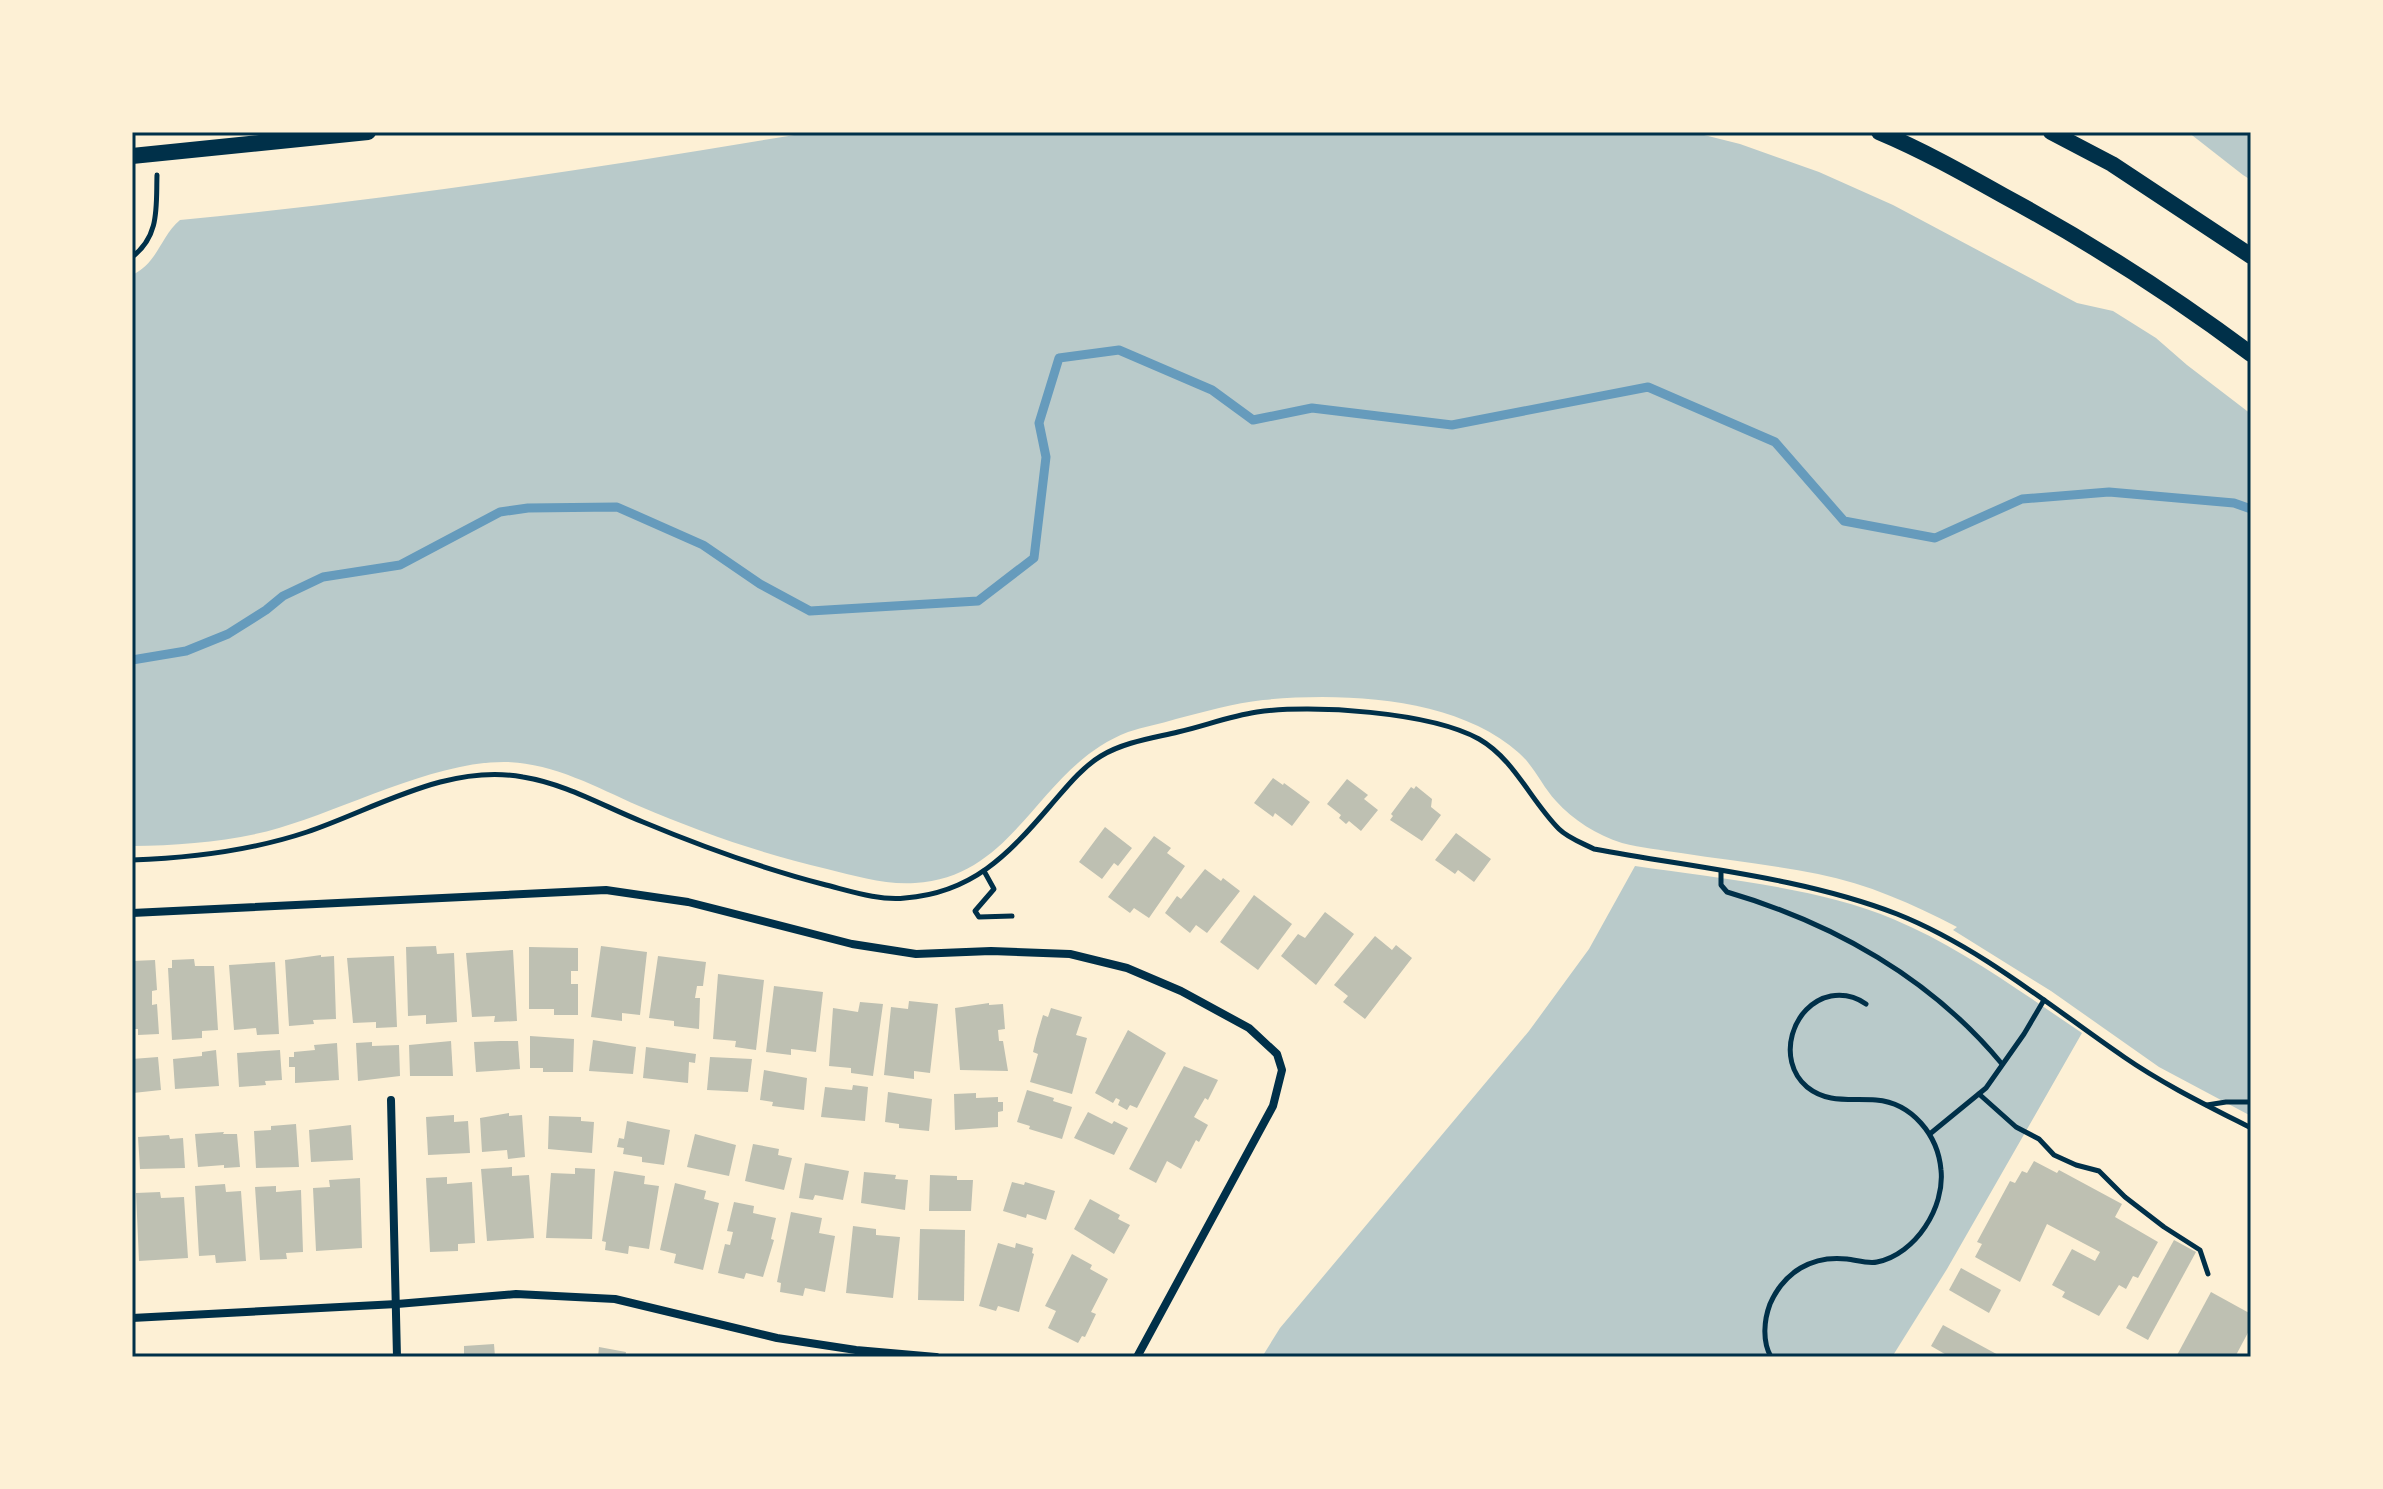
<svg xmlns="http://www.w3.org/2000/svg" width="2383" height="1489" font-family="'Space Grotesk',sans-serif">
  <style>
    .green { fill: #b9caca }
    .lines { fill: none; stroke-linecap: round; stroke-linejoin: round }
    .stream { stroke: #669bbc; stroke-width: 9 }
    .building { fill: #bec0b2 }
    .path { stroke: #003049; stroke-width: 5 }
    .minor { stroke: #003049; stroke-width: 8 }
    .secondary { stroke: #003049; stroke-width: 16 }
    .neatline { fill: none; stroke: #003049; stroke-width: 3 }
  </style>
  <rect width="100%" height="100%" fill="#fdf0d5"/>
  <g class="green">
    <path d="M812,132H1692L1740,144L1819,172L1893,205L2077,303L2113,311L2156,338L2187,365L2251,414V1116L2159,1067L2051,991L1953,930L1957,927C1913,904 1868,884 1818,874C1773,865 1726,860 1681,853C1662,850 1641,848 1622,843C1597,835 1573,820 1556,801C1542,786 1534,766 1519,753C1457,697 1343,692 1263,700C1234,703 1204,712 1176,719C1160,724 1143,727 1128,732C1037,767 1018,877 915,883C885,885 856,876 827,869C762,854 700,832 639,806C596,787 555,764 508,762C437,760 348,808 279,828C231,842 182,845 132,846V275C158,263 160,237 180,220C392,200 602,167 812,132Z"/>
    <path d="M2188,132H2251V180L2243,175Z"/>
    <path d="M1635,866C1715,878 1818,887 1893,919C1960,947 2021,992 2082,1033L1947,1269L1892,1357H1262L1280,1328L1529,1031L1589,949Z"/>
  </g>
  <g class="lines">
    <path class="stream" d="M132,660L186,651L228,634L266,610L283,596L323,577L400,565L500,512L528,508L617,507L703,545L760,584L810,611L978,601L1034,558L1046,457L1039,423L1059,358L1119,350L1212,390L1253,420L1312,408L1452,425L1648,387L1775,442L1844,521L1935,538L2022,499L2109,492L2234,503L2251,509"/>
  </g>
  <g class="building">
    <path d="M1273,778L1283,785L1284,783L1310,802L1292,826L1275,813L1273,817L1254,803Z"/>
    <path d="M1347,779L1368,795L1364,799L1378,810L1361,831L1349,821L1346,824L1339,818L1341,815L1327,804Z"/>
    <path d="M1416,786L1432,799L1431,807L1441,815L1422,841L1390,820L1393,816L1391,814L1411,787L1414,789Z"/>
    <path d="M1105,827L1132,848L1118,866L1114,863L1102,879L1079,862Z"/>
    <path d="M1456,833L1491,859L1474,882L1458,870L1455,874L1435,860Z"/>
    <path d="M1154,836L1171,848L1167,853L1185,866L1149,918L1134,908L1130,913L1108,897Z"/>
    <path d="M1205,869L1221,881L1223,878L1240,891L1207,933L1196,925L1190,933L1165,913L1177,896L1181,899Z"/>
    <path d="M1254,895L1292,924L1258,970L1220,942Z"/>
    <path d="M1325,912L1354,934L1316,985L1281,956L1298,934L1305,938Z"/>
    <path d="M1375,936L1392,950L1396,945L1412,958L1365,1019L1343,1002L1348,996L1334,985Z"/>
    <path d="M436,946L437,954L454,953L457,1022L426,1024V1015L408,1016L406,947Z"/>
    <path d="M601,946L647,952L640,1015L622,1013V1021L591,1017Z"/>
    <path d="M529,947L578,948V971H571V984H578V1015H554V1009H529Z"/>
    <path d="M513,950L517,1021L494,1022L495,1016L472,1017L466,953Z"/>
    <path d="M321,955V957L334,956L336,1019L313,1020L314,1024L289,1026L285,960Z"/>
    <path d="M394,956L397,1027L376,1028V1022L353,1023L347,958Z"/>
    <path d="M658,956L706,962L703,986H697L695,998H700L699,1029L674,1026V1021L649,1018Z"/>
    <path d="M194,959L195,966H214L218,1030L202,1031V1038L172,1040L168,968H172V960Z"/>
    <path d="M155,960L157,990L152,991V1005L157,1004L159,1034L138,1035V1029H132V961Z"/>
    <path d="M275,962L279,1034L257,1035L256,1028L234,1030L229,965Z"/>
    <path d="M718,974L764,980L756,1050L735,1047L736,1041L713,1039Z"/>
    <path d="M774,986L823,992L816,1052L791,1049V1055L766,1052Z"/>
    <path d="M909,1001L938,1004L930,1073L914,1071V1079L884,1075L891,1007L908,1009Z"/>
    <path d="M860,1002L883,1004L873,1076L851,1073V1068L829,1066L833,1008L858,1012Z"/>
    <path d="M989,1003V1005L1003,1004L1005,1029L998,1030L999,1041H1003L1008,1071L960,1070L955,1008Z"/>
    <path d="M1051,1008L1082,1017L1076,1035L1087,1038L1072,1094L1030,1082L1038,1054L1033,1052L1036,1039L1043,1015L1048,1017Z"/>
    <path d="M1128,1030L1166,1053L1137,1108L1130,1105L1127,1110L1118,1105L1120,1100L1116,1098L1113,1103L1095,1093Z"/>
    <path d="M530,1036L574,1039L573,1072H543V1068H530Z"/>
    <path d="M593,1040L636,1047L633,1074L589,1071Z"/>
    <path d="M451,1041L453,1076H410L409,1045Z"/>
    <path d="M500,1041H518L520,1069L476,1072L474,1042Z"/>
    <path d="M372,1042V1046L399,1045L400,1076L358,1081L356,1043Z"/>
    <path d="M337,1043L339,1080L295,1083V1067H289V1057H294V1052L315,1050L314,1045Z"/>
    <path d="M646,1047L696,1054L695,1063L689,1062L688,1083L643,1078Z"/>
    <path d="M216,1050L219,1086L175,1089L173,1059L202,1056V1052Z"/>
    <path d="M280,1050L282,1080L265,1081L266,1085L239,1087L237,1053Z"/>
    <path d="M158,1057L161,1090L133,1093L132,1059Z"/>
    <path d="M710,1057L752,1059L748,1092L707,1090Z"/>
    <path d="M1184,1066L1218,1080L1208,1100L1205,1098L1194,1117L1208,1125L1199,1142L1196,1140L1181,1169L1167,1161L1156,1183L1129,1169Z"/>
    <path d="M764,1070L807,1078L804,1110L772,1106L773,1102L760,1100Z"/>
    <path d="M853,1085L868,1087L865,1121L821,1117L825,1087L852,1090Z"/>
    <path d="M1027,1090L1054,1098L1053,1101L1072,1107L1062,1139L1029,1129L1030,1126L1017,1122Z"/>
    <path d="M888,1092L932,1099L929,1131L899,1128V1124L885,1122Z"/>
    <path d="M976,1093V1098L998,1097V1102H1003V1111L998,1112V1127L955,1130L954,1094Z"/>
    <path d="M1088,1112L1112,1124L1114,1121L1128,1128L1114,1155L1074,1138Z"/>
    <path d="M509,1113V1116L522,1115L525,1157L508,1159L507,1150L482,1152L480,1118Z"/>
    <path d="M454,1115V1122L468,1121L470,1153L428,1155L426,1117Z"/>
    <path d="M549,1116L581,1117V1121L594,1122L592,1153L548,1149Z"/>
    <path d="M627,1121L670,1130L664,1165L642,1162V1157L623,1154L624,1148L617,1147L619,1138L624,1139Z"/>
    <path d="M296,1124L299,1167L256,1168L254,1131L271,1130V1126Z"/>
    <path d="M351,1125L353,1160L311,1162L309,1130Z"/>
    <path d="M224,1132L223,1134H237L240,1167L224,1168V1165L198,1167L195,1134Z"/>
    <path d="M695,1134L736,1145L729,1176L687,1167Z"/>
    <path d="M169,1135L170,1139L183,1138L185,1168L140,1169L138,1137Z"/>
    <path d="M753,1144L779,1149L778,1155L792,1158L784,1190L745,1181Z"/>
    <path d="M2034,1161L2057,1173L2059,1170L2122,1204L2115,1217L2158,1242L2138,1278L2133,1276L2126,1289L2119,1285L2099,1316L2062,1297L2065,1292L2052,1285L2072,1249L2095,1261L2100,1252L2047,1224L2020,1282L1975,1257L1982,1244L1977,1242L2010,1181L2015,1183L2022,1171L2027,1173Z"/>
    <path d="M805,1163L849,1171L843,1200L815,1195L813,1200L799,1198Z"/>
    <path d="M512,1167V1176L529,1175L534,1238L487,1241L481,1169Z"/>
    <path d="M575,1168L595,1169L592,1239L546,1238L551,1173L575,1174Z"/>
    <path d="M614,1171L645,1176L644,1184L659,1186L649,1249L629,1246L628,1254L605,1250L606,1242L602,1241Z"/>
    <path d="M864,1172L896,1175L895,1179L908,1180L905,1210L861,1203Z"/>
    <path d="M930,1175L957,1176V1180H973L971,1211H929Z"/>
    <path d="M447,1177V1184L472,1182L475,1243L458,1244V1251L430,1252L426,1178Z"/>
    <path d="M360,1178L362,1248L316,1251L313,1188L330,1187L329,1180Z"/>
    <path d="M1012,1182L1024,1185L1025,1182L1055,1191L1046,1220L1027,1214L1026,1218L1003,1211Z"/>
    <path d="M675,1183L706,1191L704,1199L719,1203L703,1270L674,1263L676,1254L660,1250Z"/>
    <path d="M225,1184L226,1192L241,1191L246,1261L216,1263L215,1255L199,1256L195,1186Z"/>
    <path d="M276,1186V1192L301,1190L303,1252L286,1253L287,1259L260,1260L255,1187Z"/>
    <path d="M160,1192L161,1198L184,1197L188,1258L139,1261L136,1193Z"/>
    <path d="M1090,1199L1120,1215L1118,1219L1130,1225L1114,1254L1074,1229Z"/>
    <path d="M734,1202L754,1206L753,1213L776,1218L771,1239L774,1240L763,1277L746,1273L744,1279L718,1273L725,1244L730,1245L733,1232L727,1231Z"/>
    <path d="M791,1212L822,1218L819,1233L835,1236L825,1292L805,1288L803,1296L780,1292L781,1283L777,1282Z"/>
    <path d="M853,1226L876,1229V1235L900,1237L893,1298L846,1293Z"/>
    <path d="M920,1229L965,1230L964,1301L918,1300Z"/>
    <path d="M2174,1240L2196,1252L2148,1340L2126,1328Z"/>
    <path d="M998,1243L1015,1248L1016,1243L1033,1248L1032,1253L1034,1254L1019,1312L998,1306L996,1311L979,1306Z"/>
    <path d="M1072,1254L1092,1265L1090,1269L1108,1279L1091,1312L1096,1314L1085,1337L1082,1336L1078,1343L1048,1328L1056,1311L1045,1306Z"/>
    <path d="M1961,1268L2001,1290L1989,1313L1949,1290Z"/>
    <path d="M2211,1292L2251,1314V1327L2235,1357H2176Z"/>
    <path d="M1943,1325L2002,1357H1950L1931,1346Z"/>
    <path d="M494,1344L495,1357H464V1346Z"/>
    <path d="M599,1347L626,1352L625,1357H598Z"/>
  </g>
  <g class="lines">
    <g class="path">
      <path d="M132,257C160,236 156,207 157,175"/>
      <path d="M132,860C191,858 250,851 307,832C375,809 448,763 523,777C566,784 603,806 643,822C703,847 764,869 826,885C850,891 880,901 905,898C972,893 1008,855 1050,806C1065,789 1081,768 1101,756C1124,742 1153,738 1178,732C1204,726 1230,716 1257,712C1312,704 1430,712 1479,739C1514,759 1531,801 1559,829C1568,838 1582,843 1594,849C1695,868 1801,877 1897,914C1980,947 2051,1007 2124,1057C2163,1084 2208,1106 2251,1128"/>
      <path d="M984,871L994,889L975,911L979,917L1012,916"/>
      <path d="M1721,871V885L1727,892C1833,923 1931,978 2002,1064"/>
      <path d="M1979,1094L2016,1127L2039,1139L2054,1155L2076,1165L2099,1171L2125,1197L2164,1227L2200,1250L2208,1274"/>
      <path d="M2207,1105L2226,1102H2251"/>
      <path d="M1931,1133L1986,1088L2024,1034L2044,1000"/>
      <path d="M1771,1357C1762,1341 1764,1320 1770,1304C1784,1272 1812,1255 1847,1259C1856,1260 1868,1264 1877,1262C1916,1254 1945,1207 1941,1170C1938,1135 1912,1103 1876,1100C1851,1098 1828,1104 1807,1087C1775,1060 1792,1004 1831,996C1843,994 1856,997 1866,1004"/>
    </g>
    <g class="minor">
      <path d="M132,913L606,890L688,902L852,944L916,954L991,951L1070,954L1127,968L1181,991L1249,1028L1277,1054L1282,1070L1273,1106L1137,1357"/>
      <path d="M391,1100L397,1357"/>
      <path d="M132,1318L397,1304L516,1294L615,1299L777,1338L856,1350L936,1357"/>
    </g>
    <g class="secondary">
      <path d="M1879,132C1922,150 1963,173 2004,196C2091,243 2172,295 2251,354"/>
      <path d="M2051,132L2112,164L2251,256"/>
      <path d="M132,156L368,132"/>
    </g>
  </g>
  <rect width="2383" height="1489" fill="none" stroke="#fdf0d5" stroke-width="268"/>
  <rect x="134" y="134" width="2115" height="1221" class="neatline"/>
</svg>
